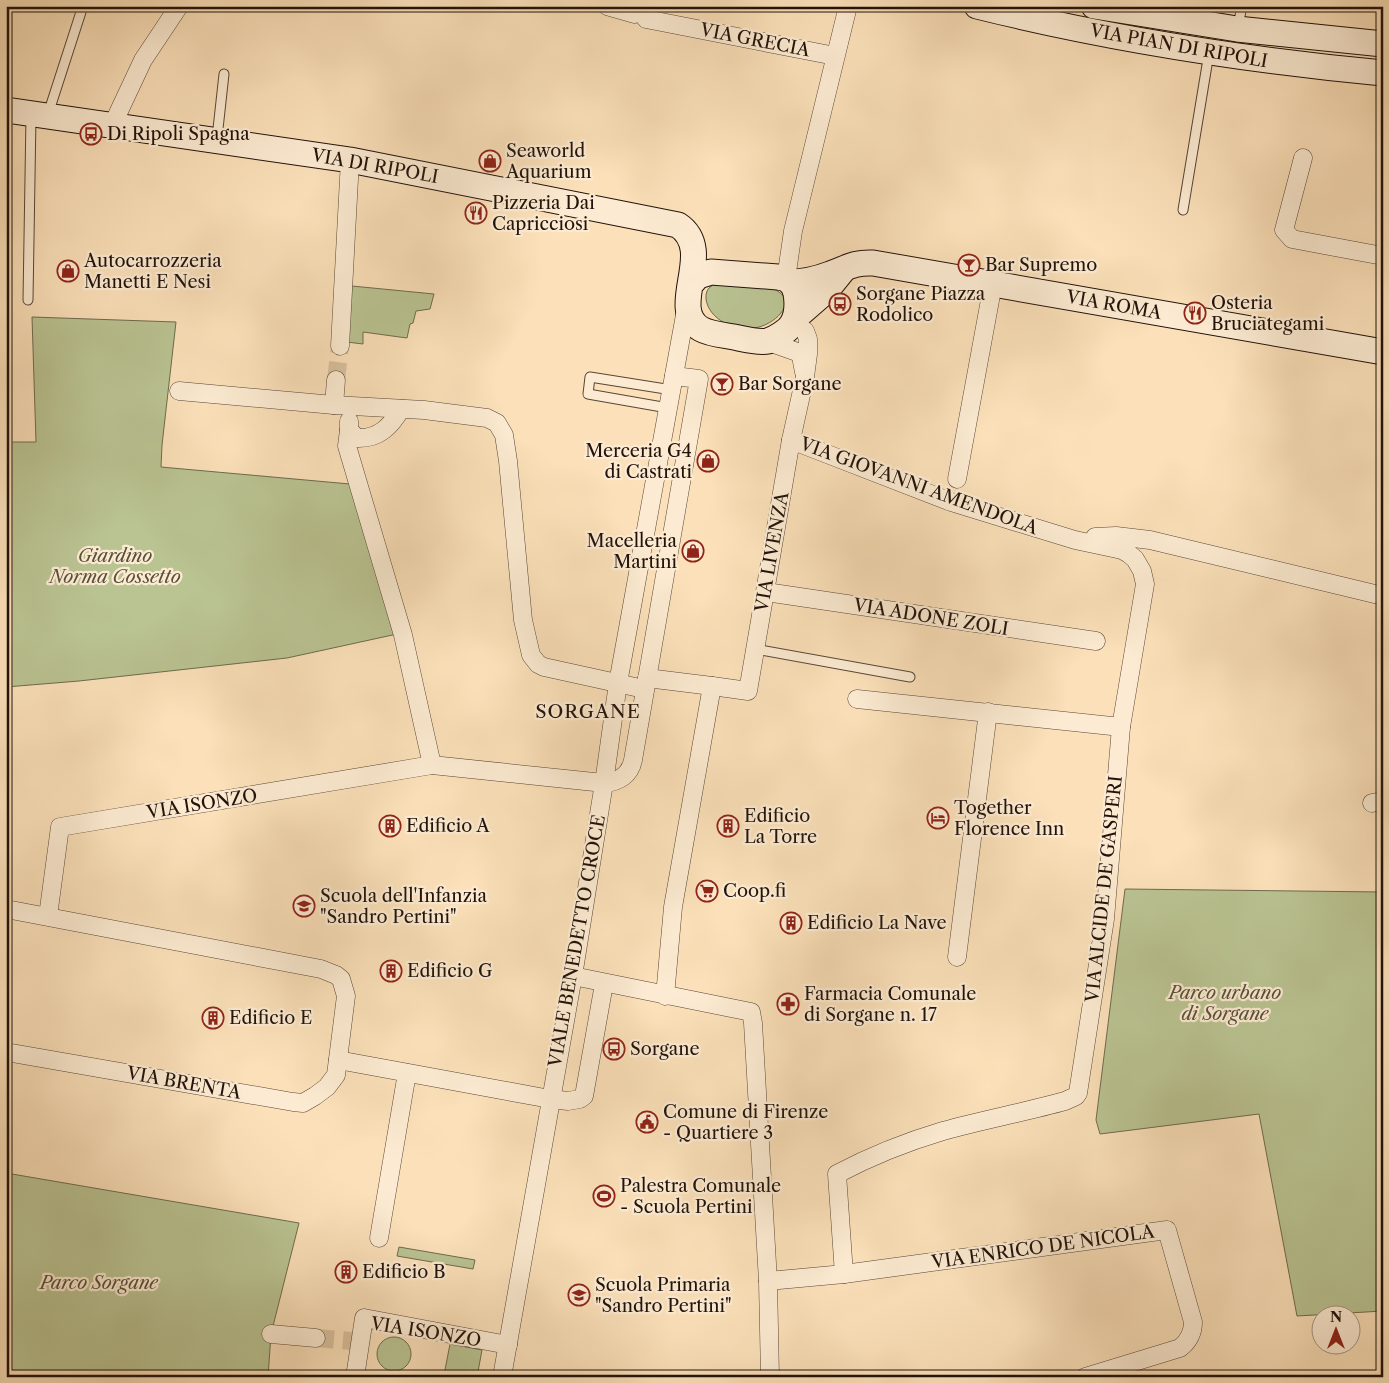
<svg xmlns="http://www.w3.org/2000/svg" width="1389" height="1383" font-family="'Libre Caslon Text',serif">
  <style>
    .green { fill: #bac392; stroke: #6e6a4e }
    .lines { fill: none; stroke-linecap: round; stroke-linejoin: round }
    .street-tunnel { stroke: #dac19f; stroke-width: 18; stroke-dasharray: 18 9; stroke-linecap: butt }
    .lane-casing { stroke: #584636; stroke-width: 11 }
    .street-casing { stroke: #584636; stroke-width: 19 }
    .secondary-casing { stroke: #21120a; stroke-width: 27 }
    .lane { stroke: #fcebd2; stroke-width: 9 }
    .street { stroke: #fcebd2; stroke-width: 18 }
    .secondary { stroke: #fcebd2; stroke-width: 25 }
    .labels { text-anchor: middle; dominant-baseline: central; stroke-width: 4.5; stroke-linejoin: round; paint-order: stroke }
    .street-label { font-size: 18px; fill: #21120a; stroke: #fcebd2 }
    .poi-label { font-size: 18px; fill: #21120a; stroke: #fcebd2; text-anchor: start }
    .park-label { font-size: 18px; font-style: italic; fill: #57503a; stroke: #fcebd2 }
    .neighbourhood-label { font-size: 19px; letter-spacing: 1px; fill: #21120a; stroke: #fcebd2 }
  </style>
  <rect width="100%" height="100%" fill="#fbe0b9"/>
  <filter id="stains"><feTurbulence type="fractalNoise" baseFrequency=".004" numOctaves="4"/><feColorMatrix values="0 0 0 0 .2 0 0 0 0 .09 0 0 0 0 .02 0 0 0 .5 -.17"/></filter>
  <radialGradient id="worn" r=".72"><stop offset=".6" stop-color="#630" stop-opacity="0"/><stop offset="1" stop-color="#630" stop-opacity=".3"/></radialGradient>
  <g class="green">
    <path d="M722,282L774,289C801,302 773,326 754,328C735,331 709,320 706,299C705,288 712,284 722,282Z"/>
    <path d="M352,286L434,294L430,309L416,311L413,323L410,324L407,338L363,332V344L347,342Z"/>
    <path d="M32,317L176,322L162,445L161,467L350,484L397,634L287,658L79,681L6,687V442H36Z"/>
    <path d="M1125,889L1383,892V1311L1297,1316L1259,1114L1100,1134L1096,1120Z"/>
    <path d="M6,1173L299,1223L271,1334L268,1377H6Z"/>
    <path d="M399,1247L475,1260L473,1269L397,1256Z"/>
    <circle cx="394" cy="1354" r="17"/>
    <path d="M450,1344L482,1350L477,1377H453L444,1375Z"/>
  </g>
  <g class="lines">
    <g class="street-tunnel">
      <path d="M336,380L340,346"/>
      <path d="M316,1338L352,1341"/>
    </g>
    <g class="lane-casing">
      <g id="lane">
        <path d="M1238,26L1242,6"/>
        <path d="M48,114L81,12L79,6"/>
        <path d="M217,138L224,74"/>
        <path d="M1183,210L1209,53"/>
        <path d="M28,300L31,116"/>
        <path d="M668,408L588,394L590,377L672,390"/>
        <path d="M755,649L910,677"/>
      </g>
    </g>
    <g class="street-casing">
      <g id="street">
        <path d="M607,6L635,14"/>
        <path d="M646,19L835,56"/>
        <path d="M112,126L143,60L179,6"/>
        <path d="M1303,158L1284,230L1292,239L1383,256"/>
        <path d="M786,279L793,231L848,6"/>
        <path d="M766,341L797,352L801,356L804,372"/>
        <path d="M340,346L350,160"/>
        <path d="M179,391L334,405L424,410L487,418L497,423L504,435L508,461L523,620L531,655L538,664L544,667L644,689"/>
        <path d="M334,405L336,380"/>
        <path d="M349,421V430L357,438C379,439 391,426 401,409"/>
        <path d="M349,430L347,446L403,635L432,765"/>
        <path d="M791,440L951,502L1075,540L1122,550L1129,554L1135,559L1142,571L1145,584L1121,727L1105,919L1078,1093L1076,1096L1065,1101C1025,1112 983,1120 943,1131C906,1142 871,1156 837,1174L844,1274"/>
        <path d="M957,479L993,284"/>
        <path d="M1095,537L1116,536L1150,540L1383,596"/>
        <path d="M766,592L1096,641"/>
        <path d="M647,678L712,686"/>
        <path d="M857,699L1121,727"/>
        <path d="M1372,803L1383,801"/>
        <path d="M6,909L321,969L336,975L341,979L346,996L336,1075L327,1087L315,1096L303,1103L293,1102L6,1052"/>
        <path d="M48,916L60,827L432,765L604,783C619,782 630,775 633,760L699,379L674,376"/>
        <path d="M957,957L988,712"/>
        <path d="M573,976L751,1012L753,1023L768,1281L770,1377"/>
        <path d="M665,996L673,907L712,686L748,691L791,440L805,377L808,354V339L805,331L793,322"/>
        <path d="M338,1060L550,1099L568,1101L580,1099L584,1096L604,984"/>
        <path d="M379,1238L407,1073"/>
        <path d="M768,1281L844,1274L1167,1230L1193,1322C1193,1333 1189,1341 1180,1348L1085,1377"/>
        <path d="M271,1334L316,1338"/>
        <path d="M355,1377L364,1318L508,1345"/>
        <path d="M502,1377L573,976L604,783L618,683L687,304"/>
      </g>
    </g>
    <g class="secondary-casing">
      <g id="secondary">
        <path d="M977,6C1110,39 1246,60 1383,73"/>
        <path d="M1094,6L1237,29L1383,44"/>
        <path d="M6,110L350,160L678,225C717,251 666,308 701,329C710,334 723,335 734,337C744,339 758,343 768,341C776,338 788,331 792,324C799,313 799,289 789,281C786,278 782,278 778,277L711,272L698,276L690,285"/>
        <path d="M790,282C804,282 817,279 830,274C847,268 854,262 873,263L1383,352"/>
        <path d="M796,317L827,290L844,269"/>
      </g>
    </g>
    <use href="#lane" class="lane"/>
    <use href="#street" class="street"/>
    <use href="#secondary" class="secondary"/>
  </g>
  <defs>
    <g id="bus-ring" transform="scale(1.125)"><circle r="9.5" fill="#fcebd2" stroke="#8f2418" stroke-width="1.5"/><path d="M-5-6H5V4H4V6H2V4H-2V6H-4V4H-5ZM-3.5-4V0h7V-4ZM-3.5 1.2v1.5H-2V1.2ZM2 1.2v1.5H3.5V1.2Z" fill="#8f2418"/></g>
    <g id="shop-ring" transform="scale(1.125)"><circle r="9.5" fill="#fcebd2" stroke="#8f2418" stroke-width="1.5"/><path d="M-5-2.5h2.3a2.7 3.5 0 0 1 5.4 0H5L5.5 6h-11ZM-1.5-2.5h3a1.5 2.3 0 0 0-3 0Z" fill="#8f2418"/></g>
    <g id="restaurant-ring" transform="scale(1.125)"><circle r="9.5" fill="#fcebd2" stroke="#8f2418" stroke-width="1.5"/><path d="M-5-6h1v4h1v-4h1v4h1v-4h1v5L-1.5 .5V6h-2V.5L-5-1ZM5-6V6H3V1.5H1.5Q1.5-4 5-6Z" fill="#8f2418"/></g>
    <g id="bar-ring" transform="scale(1.125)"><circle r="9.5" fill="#fcebd2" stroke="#8f2418" stroke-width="1.5"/><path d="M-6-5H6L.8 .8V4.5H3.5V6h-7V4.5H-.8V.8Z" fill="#8f2418"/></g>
    <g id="hotel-ring" transform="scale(1.125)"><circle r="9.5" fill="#fcebd2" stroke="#8f2418" stroke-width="1.5"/><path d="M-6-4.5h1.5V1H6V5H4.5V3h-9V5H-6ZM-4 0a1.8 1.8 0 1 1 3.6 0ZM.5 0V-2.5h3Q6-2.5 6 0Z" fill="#8f2418"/></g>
    <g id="building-ring" transform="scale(1.125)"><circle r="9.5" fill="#fcebd2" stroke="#8f2418" stroke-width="1.5"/><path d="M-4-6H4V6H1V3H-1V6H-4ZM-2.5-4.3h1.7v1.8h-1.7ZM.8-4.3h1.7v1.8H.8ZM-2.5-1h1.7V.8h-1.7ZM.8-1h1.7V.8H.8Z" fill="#8f2418"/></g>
    <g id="supermarket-ring" transform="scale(1.125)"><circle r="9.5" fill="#fcebd2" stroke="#8f2418" stroke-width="1.5"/><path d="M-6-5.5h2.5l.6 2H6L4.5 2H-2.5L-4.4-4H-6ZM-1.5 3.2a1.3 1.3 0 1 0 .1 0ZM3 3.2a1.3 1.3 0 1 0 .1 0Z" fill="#8f2418"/></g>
    <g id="school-ring" transform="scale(1.125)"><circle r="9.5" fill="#fcebd2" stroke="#8f2418" stroke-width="1.5"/><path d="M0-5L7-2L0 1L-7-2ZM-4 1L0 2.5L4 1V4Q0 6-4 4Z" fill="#8f2418"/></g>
    <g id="pharmacy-ring" transform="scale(1.125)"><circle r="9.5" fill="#fcebd2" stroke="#8f2418" stroke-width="1.5"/><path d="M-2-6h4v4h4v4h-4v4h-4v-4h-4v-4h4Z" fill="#8f2418"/></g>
    <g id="civic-ring" transform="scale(1.125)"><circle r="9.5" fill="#fcebd2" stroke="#8f2418" stroke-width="1.5"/><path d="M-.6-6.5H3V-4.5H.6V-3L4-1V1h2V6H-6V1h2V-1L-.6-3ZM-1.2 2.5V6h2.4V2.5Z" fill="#8f2418"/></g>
    <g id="stadium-ring" transform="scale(1.125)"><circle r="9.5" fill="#fcebd2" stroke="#8f2418" stroke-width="1.5"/><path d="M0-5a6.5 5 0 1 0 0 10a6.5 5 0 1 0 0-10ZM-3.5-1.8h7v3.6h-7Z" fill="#8f2418"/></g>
  </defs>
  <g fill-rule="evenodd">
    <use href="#bus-ring" x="91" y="134"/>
    <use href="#shop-ring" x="490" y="161"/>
    <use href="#restaurant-ring" x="476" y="213"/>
    <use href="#bar-ring" x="969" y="265"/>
    <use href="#shop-ring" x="68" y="271"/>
    <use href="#bus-ring" x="840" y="304"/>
    <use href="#restaurant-ring" x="1195" y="313"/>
    <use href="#bar-ring" x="722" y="384"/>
    <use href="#shop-ring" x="708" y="461"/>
    <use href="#shop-ring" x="693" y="551"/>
    <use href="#hotel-ring" x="938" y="818"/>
    <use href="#building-ring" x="390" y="826"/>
    <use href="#building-ring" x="728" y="826"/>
    <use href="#supermarket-ring" x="707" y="891"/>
    <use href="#school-ring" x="304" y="906"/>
    <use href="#building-ring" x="791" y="923"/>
    <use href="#building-ring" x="391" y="971"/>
    <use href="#pharmacy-ring" x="788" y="1004"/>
    <use href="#building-ring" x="213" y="1018"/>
    <use href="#bus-ring" x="614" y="1049"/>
    <use href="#civic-ring" x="647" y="1122"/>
    <use href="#stadium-ring" x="604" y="1196"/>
    <use href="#building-ring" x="346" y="1272"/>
    <use href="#school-ring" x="579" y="1295"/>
  </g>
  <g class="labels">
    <g class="street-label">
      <text transform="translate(755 40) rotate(11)">VIA GRECIA</text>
      <text transform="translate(1179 46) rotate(10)">VIA PIAN DI RIPOLI</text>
      <text transform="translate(375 166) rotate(10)">VIA DI RIPOLI</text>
      <text transform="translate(1114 305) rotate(10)">VIA ROMA</text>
      <text transform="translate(919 486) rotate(20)">VIA GIOVANNI AMENDOLA</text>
      <text transform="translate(772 552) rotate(-80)">VIA LIVENZA</text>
      <text transform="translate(931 617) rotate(9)">VIA ADONE ZOLI</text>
      <text transform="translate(202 804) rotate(-9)">VIA ISONZO</text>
      <text transform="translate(1104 889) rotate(-84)">VIA ALCIDE DE GASPERI</text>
      <text transform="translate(577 941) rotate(-80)">VIALE BENEDETTO CROCE</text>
      <text transform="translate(184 1083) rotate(10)">VIA BRENTA</text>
      <text transform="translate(1043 1247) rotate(-8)">VIA ENRICO DE NICOLA</text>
      <text transform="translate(426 1332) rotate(9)">VIA ISONZO</text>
    </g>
    <g class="poi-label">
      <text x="107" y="134">Di Ripoli Spagna</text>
      <text x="506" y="151">Seaworld<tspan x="506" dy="21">Aquarium</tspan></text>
      <text x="492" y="203">Pizzeria Dai<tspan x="492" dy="21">Capricciosi</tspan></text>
      <text x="84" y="261">Autocarrozzeria<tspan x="84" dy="21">Manetti E Nesi</tspan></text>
      <text x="985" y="265">Bar Supremo</text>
      <text x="856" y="294">Sorgane Piazza<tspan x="856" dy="21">Rodolico</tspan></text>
      <text x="1211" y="303">Osteria<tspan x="1211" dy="21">Bruciategami</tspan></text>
      <text x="738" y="384">Bar Sorgane</text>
      <text x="692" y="451" text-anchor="end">Merceria G4<tspan x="692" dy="21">di Castrati</tspan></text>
      <text x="677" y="541" text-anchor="end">Macelleria<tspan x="677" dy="21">Martini</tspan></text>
      <text x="954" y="808">Together<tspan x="954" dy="21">Florence Inn</tspan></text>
      <text x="744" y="816">Edificio<tspan x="744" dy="21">La Torre</tspan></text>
      <text x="406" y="826">Edificio A</text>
      <text x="723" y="891">Coop.fi</text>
      <text x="320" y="896">Scuola dell'Infanzia<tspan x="320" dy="21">"Sandro Pertini"</tspan></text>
      <text x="807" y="923">Edificio La Nave</text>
      <text x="407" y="971">Edificio G</text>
      <text x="804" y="994">Farmacia Comunale<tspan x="804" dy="21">di Sorgane n. 17</tspan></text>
      <text x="229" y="1018">Edificio E</text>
      <text x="630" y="1049">Sorgane</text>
      <text x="663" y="1112">Comune di Firenze<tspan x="663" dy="21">- Quartiere 3</tspan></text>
      <text x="620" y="1186">Palestra Comunale<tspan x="620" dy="21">- Scuola Pertini</tspan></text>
      <text x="362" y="1272">Edificio B</text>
      <text x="595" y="1285">Scuola Primaria<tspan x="595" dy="21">"Sandro Pertini"</tspan></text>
    </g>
    <g class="park-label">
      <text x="115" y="556">Giardino<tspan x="115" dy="21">Norma Cossetto</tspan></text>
      <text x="1225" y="993">Parco urbano<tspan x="1225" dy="21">di Sorgane</tspan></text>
      <text x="99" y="1283">Parco Sorgane</text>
    </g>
    <g class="neighbourhood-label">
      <text x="588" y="711">SORGANE</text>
    </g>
  </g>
  <rect width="1389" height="1383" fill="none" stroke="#fbe0b9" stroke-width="25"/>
  <rect x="8" y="8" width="1374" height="1368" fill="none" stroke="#21120a" stroke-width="2.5"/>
  <rect x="12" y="12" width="1364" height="1358" fill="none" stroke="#21120a"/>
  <g transform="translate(1336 1330)"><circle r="24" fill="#fcebd2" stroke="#a49482"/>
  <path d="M0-4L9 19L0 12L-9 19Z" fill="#8f2418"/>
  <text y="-8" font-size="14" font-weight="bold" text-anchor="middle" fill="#21120a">N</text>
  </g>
  <rect width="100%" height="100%" filter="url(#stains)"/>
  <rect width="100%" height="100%" fill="url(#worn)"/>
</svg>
